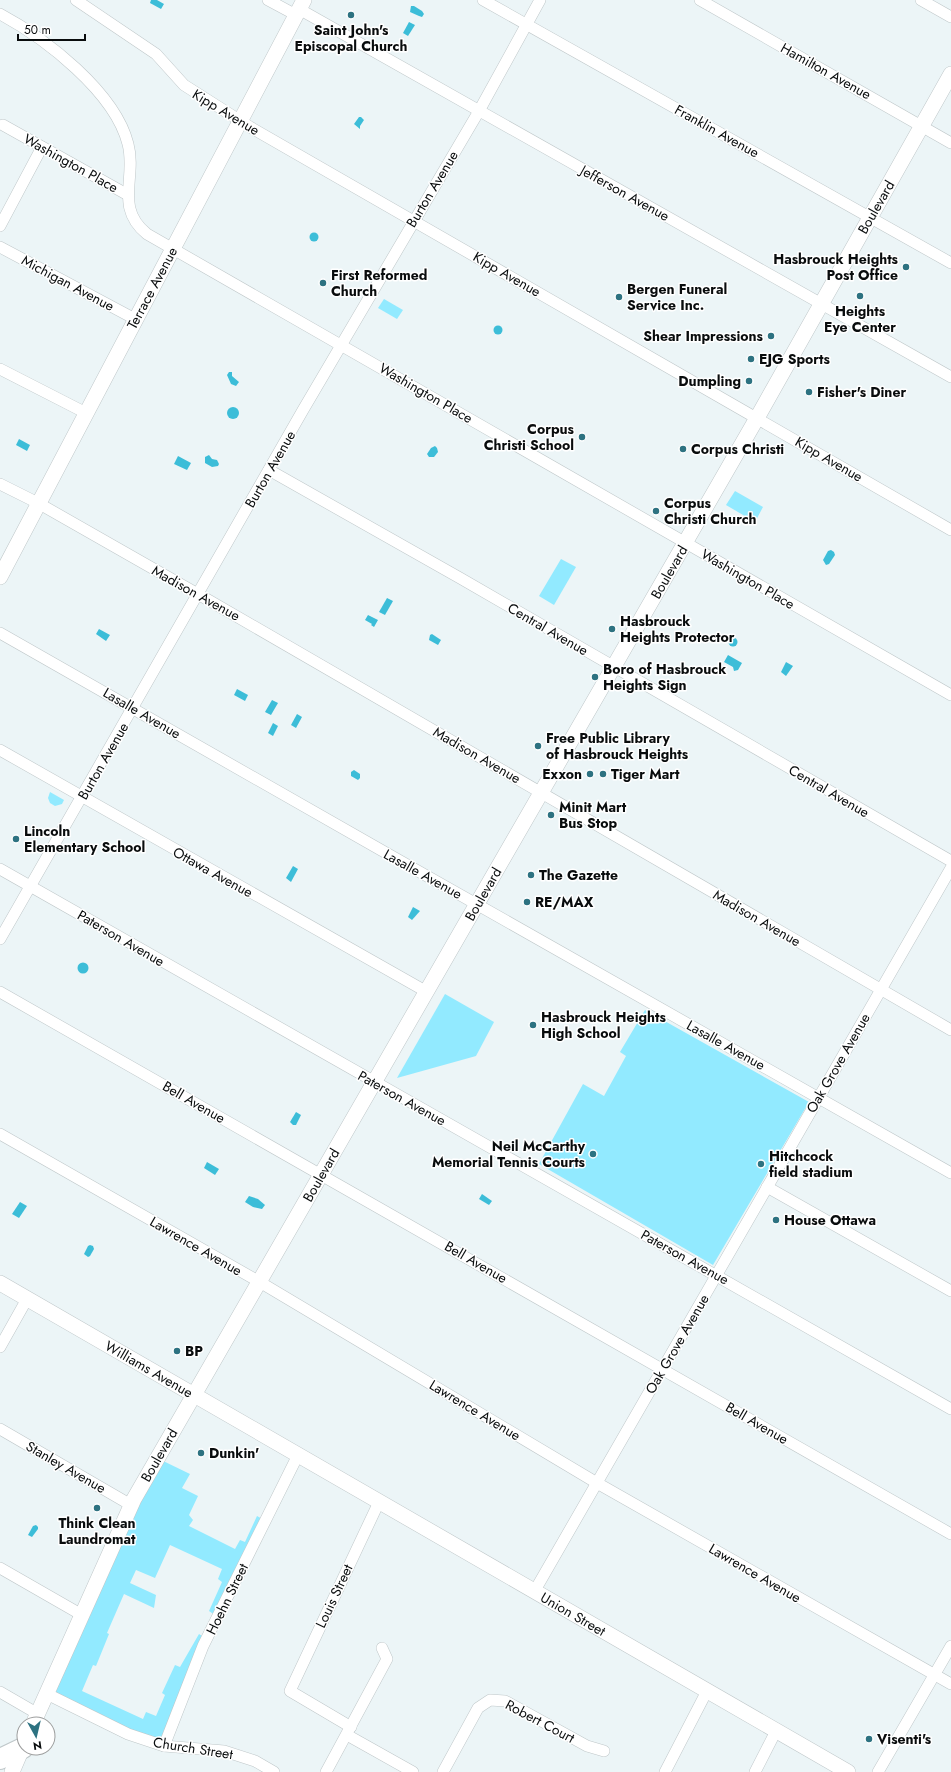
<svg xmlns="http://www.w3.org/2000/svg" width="951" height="1772" font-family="Jost,sans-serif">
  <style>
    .green { fill: #92eaff }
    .water { fill: #3cbdd8 }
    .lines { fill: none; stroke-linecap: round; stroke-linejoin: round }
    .street-casing { stroke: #bfc7c9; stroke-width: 12 }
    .secondary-casing { stroke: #bfc7c9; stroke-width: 16 }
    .highway-casing { stroke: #bfc7c9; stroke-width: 22 }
    .street { stroke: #fff; stroke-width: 11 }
    .secondary { stroke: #fff; stroke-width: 15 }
    .highway { stroke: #fff; stroke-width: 20 }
    .poi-dot { fill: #2d7281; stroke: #fff; stroke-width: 1.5 }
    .labels { text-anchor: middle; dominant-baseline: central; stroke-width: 3; stroke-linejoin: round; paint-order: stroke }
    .poi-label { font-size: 14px; font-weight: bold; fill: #090c0d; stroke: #fff; text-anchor: start }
    .street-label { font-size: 14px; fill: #090c0d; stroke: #fff }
  </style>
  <rect width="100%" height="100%" fill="#ecf5f7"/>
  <g class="green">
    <path d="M384,299L403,310L397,319L378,308Z"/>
    <path d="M735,491L763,507L755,522L726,505Z"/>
    <path d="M561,559L576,567L554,605L539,596Z"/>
    <path d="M50,792L64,800L62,804L55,806L50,803L48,798Z"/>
    <path d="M445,994L494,1022L476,1056L397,1078Z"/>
    <path d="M645,1010L809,1102L713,1265L539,1164L583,1084L604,1096L626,1056L620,1052Z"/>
    <path d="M157,1458L190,1474L182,1488L198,1496L189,1515L193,1520L189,1526L235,1549L240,1540L245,1542L257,1516L266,1521L218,1617L209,1611L222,1582L218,1579L222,1569L170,1545L155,1578L136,1570L130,1583L156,1595L154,1608L124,1594L107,1633L109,1634L96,1666L93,1665L82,1691L143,1719L146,1712L156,1716L165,1695L162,1693L175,1665L180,1667L199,1634L207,1639L164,1746L47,1694Z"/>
  </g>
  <g class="water">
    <path d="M151,0H157L164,4L161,9L150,3Z"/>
    <path d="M411,6H414L422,11L424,14L422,17L419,16L410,12Z"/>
    <path d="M409,22L415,25L408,36L403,33Z"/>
    <path d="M359,117H361L364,120L360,126V129L354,124Z"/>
    <circle cx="314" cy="237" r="4.5"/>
    <circle cx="498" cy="330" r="4.5"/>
    <path d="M229,372H232V376L239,382L236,386L231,384L227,375Z"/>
    <circle cx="233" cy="413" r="6"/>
    <path d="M19,439L30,445L27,451L16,445Z"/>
    <path d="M435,446L437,448L438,452L434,457H429L427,454L431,448Z"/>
    <path d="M209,455L212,459L217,460L219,464L218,466L212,467L205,463V457Z"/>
    <path d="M178,456L191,463L187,470L174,464Z"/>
    <path d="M831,550L834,552L835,555L829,564L826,565L823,560L828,551Z"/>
    <path d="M387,598L393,601L385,615L379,612Z"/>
    <path d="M368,615L378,620L374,627L371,625L372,624L365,620Z"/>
    <path d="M99,629L110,635L106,641L96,634Z"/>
    <path d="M432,634L441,640L438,645L429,640L430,635Z"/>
    <circle cx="733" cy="642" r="4.5"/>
    <path d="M728,655L742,663L738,670L734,671L733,667L724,662Z"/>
    <path d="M786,662L793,666L786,676L781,672Z"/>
    <path d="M237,689L248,695L245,701L234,695Z"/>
    <path d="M272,700L278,703L271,715L265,712Z"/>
    <path d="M297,714L302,717L296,728L291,725Z"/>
    <path d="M273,723L278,726L273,736L268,733Z"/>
    <path d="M354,770L360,774V778L358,780L351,776V772Z"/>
    <path d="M293,866L298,869L291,882L286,878Z"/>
    <path d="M413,907L420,911L412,920L408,917Z"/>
    <circle cx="83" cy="968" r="5.5"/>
    <path d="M296,1112L301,1115L296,1125H293L290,1122Z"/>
    <path d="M207,1162L219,1169L215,1175L204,1168Z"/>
    <path d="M482,1194L492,1201L489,1205L479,1199Z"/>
    <path d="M249,1196L258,1199L265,1205L262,1209L253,1207L245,1202Z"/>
    <path d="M20,1202L27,1206L19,1218L12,1214Z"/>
    <path d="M90,1245L93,1246L94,1249L90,1256L88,1257L84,1254L88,1246Z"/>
    <path d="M36,1525L38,1527V1529L32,1537L28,1535L33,1526Z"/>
  </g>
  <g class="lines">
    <g class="street-casing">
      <g id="street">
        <path d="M76,0L156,54L184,85L250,127L951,530"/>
        <path d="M268,0L296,15"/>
        <path d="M483,0L951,263"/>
        <path d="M700,0L951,143"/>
        <path d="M921,0L951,17"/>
        <path d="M299,9L951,377"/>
        <path d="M0,14C45,38 115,92 128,144C137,178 114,207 147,234L951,695"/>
        <path d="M3,125L128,195"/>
        <path d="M0,226L42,147"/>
        <path d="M0,247L135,319"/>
        <path d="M0,369L86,413"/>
        <path d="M269,470L460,578L951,861"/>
        <path d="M0,484L38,503L210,601L951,1030"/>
        <path d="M0,633L395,858L951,1173"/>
        <path d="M0,750L427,992"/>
        <path d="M0,869L951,1409"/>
        <path d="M0,939L303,410L479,111L540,0"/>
        <path d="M0,992L951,1534"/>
        <path d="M0,1134L258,1281L597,1483L951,1684"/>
        <path d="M767,1187L951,1291"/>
        <path d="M0,1347L27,1299"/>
        <path d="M0,1429L131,1505"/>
        <path d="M0,1568L82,1615"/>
        <path d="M534,1592L951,868"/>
        <path d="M0,1692L38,1714"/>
        <path d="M47,1694L128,1734L164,1746L224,1751L255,1761L274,1772"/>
        <path d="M351,1727L290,1691L379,1502"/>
        <path d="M347,1735L413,1772"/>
        <path d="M164,1746L203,1646L298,1455"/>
        <path d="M326,1772L387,1659L382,1648"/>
        <path d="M443,1772L478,1708L490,1700L505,1701L587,1746L604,1751"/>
        <path d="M665,1772L707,1691"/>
        <path d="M755,1772L776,1731"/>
        <path d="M878,1772L951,1646"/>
      </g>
    </g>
    <g class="secondary-casing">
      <g id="secondary">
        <path d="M0,577L304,0"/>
        <path d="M0,1283L848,1772"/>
        <path d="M33,1724L134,1499L757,418L951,74"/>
        <path d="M12,1772L24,1744"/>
      </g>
    </g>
    <g class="highway-casing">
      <path id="highway" d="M0,1759L23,1748"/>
    </g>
    <use href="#street" class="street"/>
    <use href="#secondary" class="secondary"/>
    <use href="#highway" class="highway"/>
  </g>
  <g class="poi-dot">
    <circle cx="351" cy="15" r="4"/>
    <circle cx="906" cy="267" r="4"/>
    <circle cx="323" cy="283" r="4"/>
    <circle cx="860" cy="296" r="4"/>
    <circle cx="619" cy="297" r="4"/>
    <circle cx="771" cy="336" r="4"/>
    <circle cx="751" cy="359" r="4"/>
    <circle cx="749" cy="381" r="4"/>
    <circle cx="809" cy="392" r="4"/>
    <circle cx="582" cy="437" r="4"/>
    <circle cx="683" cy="449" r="4"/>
    <circle cx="656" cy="511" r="4"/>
    <circle cx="612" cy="629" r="4"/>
    <circle cx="595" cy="677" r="4"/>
    <circle cx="538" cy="746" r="4"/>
    <circle cx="590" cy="774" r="4"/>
    <circle cx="603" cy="774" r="4"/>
    <circle cx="551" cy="815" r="4"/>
    <circle cx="16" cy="839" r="4"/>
    <circle cx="531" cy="875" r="4"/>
    <circle cx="527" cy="902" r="4"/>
    <circle cx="533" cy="1025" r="4"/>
    <circle cx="593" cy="1154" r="4"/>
    <circle cx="761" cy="1164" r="4"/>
    <circle cx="776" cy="1220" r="4"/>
    <circle cx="177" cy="1351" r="4"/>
    <circle cx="201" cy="1453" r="4"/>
    <circle cx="97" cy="1508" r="4"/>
    <circle cx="869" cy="1739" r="4"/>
  </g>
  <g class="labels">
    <g class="poi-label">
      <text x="351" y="30" text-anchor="middle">Saint John's<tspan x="351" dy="16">Episcopal Church</tspan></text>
      <text x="898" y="259" text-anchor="end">Hasbrouck Heights<tspan x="898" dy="16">Post Office</tspan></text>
      <text x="331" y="275">First Reformed<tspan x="331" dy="16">Church</tspan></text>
      <text x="627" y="289">Bergen Funeral<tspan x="627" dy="16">Service Inc.</tspan></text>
      <text x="860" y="311" text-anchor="middle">Heights<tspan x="860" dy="16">Eye Center</tspan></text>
      <text x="763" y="336" text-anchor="end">Shear Impressions</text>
      <text x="759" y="359">EJG Sports</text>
      <text x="741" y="381" text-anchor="end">Dumpling</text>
      <text x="817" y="392">Fisher's Diner</text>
      <text x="574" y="429" text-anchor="end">Corpus<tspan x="574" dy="16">Christi School</tspan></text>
      <text x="691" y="449">Corpus Christi</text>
      <text x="664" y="503">Corpus<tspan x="664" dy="16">Christi Church</tspan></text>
      <text x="620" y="621">Hasbrouck<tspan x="620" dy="16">Heights Protector</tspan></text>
      <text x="603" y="669">Boro of Hasbrouck<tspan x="603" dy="16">Heights Sign</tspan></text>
      <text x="546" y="738">Free Public Library<tspan x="546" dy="16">of Hasbrouck Heights</tspan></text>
      <text x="582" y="774" text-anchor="end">Exxon</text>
      <text x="611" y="774">Tiger Mart</text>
      <text x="559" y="807">Minit Mart<tspan x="559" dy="16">Bus Stop</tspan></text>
      <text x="24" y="831">Lincoln<tspan x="24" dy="16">Elementary School</tspan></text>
      <text x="539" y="875">The Gazette</text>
      <text x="535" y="902">RE/MAX</text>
      <text x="541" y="1017">Hasbrouck Heights<tspan x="541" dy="16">High School</tspan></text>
      <text x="585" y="1146" text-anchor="end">Neil McCarthy<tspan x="585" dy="16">Memorial Tennis Courts</tspan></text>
      <text x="769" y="1156">Hitchcock<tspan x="769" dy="16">field stadium</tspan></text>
      <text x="784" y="1220">House Ottawa</text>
      <text x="185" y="1351">BP</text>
      <text x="209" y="1453">Dunkin'</text>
      <text x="97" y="1523" text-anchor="middle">Think Clean<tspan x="97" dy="16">Laundromat</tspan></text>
      <text x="877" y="1739">Visenti's</text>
    </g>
    <g class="street-label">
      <text transform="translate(826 71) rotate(29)">Hamilton Avenue</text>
      <text transform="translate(226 112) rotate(31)">Kipp Avenue</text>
      <text transform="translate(717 131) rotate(29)">Franklin Avenue</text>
      <text transform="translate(71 163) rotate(29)">Washington Place</text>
      <text transform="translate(432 189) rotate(-59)">Burton Avenue</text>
      <text transform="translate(625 193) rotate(29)">Jefferson Avenue</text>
      <text transform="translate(876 207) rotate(-60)">Boulevard</text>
      <text transform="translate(507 274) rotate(30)">Kipp Avenue</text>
      <text transform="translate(68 283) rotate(28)">Michigan Avenue</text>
      <text transform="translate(152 288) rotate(-62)">Terrace Avenue</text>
      <text transform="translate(426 393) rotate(30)">Washington Place</text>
      <text transform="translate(829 459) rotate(30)">Kipp Avenue</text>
      <text transform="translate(270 469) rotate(-60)">Burton Avenue</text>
      <text transform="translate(669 572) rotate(-60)">Boulevard</text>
      <text transform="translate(748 579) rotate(30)">Washington Place</text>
      <text transform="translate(196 593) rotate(29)">Madison Avenue</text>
      <text transform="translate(548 629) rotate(30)">Central Avenue</text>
      <text transform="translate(142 713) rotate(30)">Lasalle Avenue</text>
      <text transform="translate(477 755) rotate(30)">Madison Avenue</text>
      <text transform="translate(103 761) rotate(-60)">Burton Avenue</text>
      <text transform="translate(829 791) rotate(30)">Central Avenue</text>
      <text transform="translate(213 872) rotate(29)">Ottawa Avenue</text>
      <text transform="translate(423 874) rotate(29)">Lasalle Avenue</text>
      <text transform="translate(483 894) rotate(-60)">Boulevard</text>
      <text transform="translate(757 918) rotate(30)">Madison Avenue</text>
      <text transform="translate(121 938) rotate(30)">Paterson Avenue</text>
      <text transform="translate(726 1045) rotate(29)">Lasalle Avenue</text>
      <text transform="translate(838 1063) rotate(-60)">Oak Grove Avenue</text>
      <text transform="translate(402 1098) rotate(29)">Paterson Avenue</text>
      <text transform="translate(194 1102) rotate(30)">Bell Avenue</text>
      <text transform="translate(321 1175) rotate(-60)">Boulevard</text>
      <text transform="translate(196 1246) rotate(30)">Lawrence Avenue</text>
      <text transform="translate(685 1257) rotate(29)">Paterson Avenue</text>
      <text transform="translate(476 1262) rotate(30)">Bell Avenue</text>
      <text transform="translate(677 1344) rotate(-60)">Oak Grove Avenue</text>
      <text transform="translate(149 1369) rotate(30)">Williams Avenue</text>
      <text transform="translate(475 1410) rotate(31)">Lawrence Avenue</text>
      <text transform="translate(757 1423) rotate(30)">Bell Avenue</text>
      <text transform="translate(159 1455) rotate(-60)">Boulevard</text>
      <text transform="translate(66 1467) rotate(30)">Stanley Avenue</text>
      <text transform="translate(755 1573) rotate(30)">Lawrence Avenue</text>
      <text transform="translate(334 1596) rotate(-65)">Louis Street</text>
      <text transform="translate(227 1599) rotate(-64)">Hoehn Street</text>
      <text transform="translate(573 1614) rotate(30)">Union Street</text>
      <text transform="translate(540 1721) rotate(28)">Robert Court</text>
      <text transform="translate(193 1748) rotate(9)">Church Street</text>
    </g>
  </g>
  <g transform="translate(36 1736) rotate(172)"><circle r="19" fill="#ffffff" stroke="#9d9e9e"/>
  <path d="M0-3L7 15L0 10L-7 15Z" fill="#2d7281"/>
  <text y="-6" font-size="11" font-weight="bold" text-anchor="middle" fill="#090c0d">N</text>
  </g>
  <path d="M18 34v6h67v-6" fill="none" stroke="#090c0d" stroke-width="2"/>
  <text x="24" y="34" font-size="12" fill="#090c0d" stroke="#ffffff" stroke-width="3" paint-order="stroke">50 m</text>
</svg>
